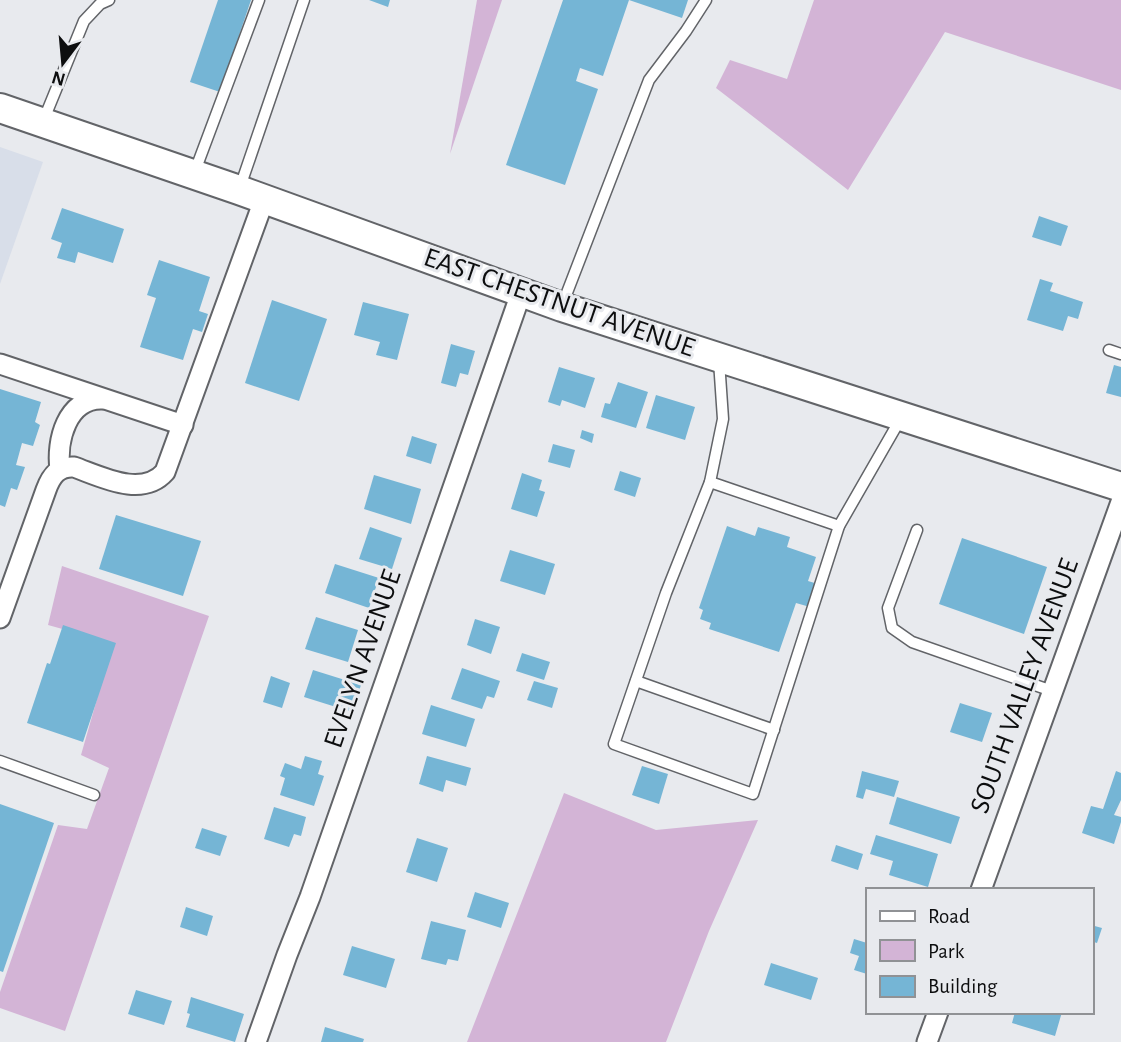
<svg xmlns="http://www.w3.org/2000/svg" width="1121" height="1042" font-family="'Alegreya Sans',sans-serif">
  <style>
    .built { fill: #d8dee9 }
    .green { fill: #d3b4d6 }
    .building { fill: #75b5d5 }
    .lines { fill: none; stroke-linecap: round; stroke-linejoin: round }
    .lane-casing { stroke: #626468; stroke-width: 13 }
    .street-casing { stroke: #626468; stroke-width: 23 }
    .secondary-casing { stroke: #626468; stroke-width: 32 }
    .lane { stroke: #fff; stroke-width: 10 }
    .street { stroke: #fff; stroke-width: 19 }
    .secondary { stroke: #fff; stroke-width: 28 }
    .labels { text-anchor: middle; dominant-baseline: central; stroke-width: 6; stroke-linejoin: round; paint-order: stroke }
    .street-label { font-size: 28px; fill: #0d0e0f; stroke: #e8eaee }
  </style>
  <rect width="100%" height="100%" fill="#e8eaee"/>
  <path class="built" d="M0,147L43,162L0,284Z"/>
  <g class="green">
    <path d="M477,0H502L450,154Z"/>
    <path d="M814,0H1121V90L945,32L848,190L716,88L730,60L787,79Z"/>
    <path d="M62,566L209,616L65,1031L0,1008V992L58,825L87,829L109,768L81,755L113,643L48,625Z"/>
    <path d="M564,793L656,830L758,820L709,931L666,1042H467Z"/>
  </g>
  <g class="building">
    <path d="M218,0H251L220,92L190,82Z"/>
    <path d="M369,0H390L388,7Z"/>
    <path d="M563,0H688L682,18L629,0L603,76L580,68L576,81L598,89L565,185L506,165Z"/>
    <path d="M62,208L124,229L113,263L78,252L75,263L57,258L62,243L51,239Z"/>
    <path d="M1039,216L1068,226L1061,246L1032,237Z"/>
    <path d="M159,260L210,277L199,311L208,314L202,332L193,329L183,360L140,347L156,298L147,295Z"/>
    <path d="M1040,279L1053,283L1050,291L1083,302L1078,319L1068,316L1063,331L1027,320Z"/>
    <path d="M272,300L327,319L299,401L245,383Z"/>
    <path d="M363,302L409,314L397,360L376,355L380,342L354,335Z"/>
    <path d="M451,344L475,351L468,375L460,373L456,387L441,383Z"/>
    <path d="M1114,365L1121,367V397L1106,393Z"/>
    <path d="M559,367L595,378L585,408L562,400L560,406L548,402Z"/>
    <path d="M618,382L648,392L636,428L601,417L605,403L610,404Z"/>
    <path d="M0,389L41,402L35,422L40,425L33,446L22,443L16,465L25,467L17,490L11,488L5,507L0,505Z"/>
    <path d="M656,395L695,407L685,440L646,428Z"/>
    <path d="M582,430L594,434L592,443L580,438Z"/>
    <path d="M412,436L437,444L431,464L406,456Z"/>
    <path d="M553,444L575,450L570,468L548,462Z"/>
    <path d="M620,471L641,478L635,497L614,490Z"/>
    <path d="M522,473L542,480L539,490L545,492L537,517L511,509Z"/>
    <path d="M374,475L421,489L411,524L364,509Z"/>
    <path d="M116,515L201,541L183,596L99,569Z"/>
    <path d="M727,526L755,536L758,527L790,537L787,547L816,557L808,581L818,584L810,607L796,603L779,652L709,629L711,623L700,619L703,610L699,608Z"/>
    <path d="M370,527L402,538L392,569L359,559Z"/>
    <path d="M962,538L1047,567L1024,634L939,604Z"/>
    <path d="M510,550L555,564L545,595L500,581Z"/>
    <path d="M335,564L379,578L369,608L325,593Z"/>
    <path d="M316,617L358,630L348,662L305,649Z"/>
    <path d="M475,619L500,627L491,654L467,645Z"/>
    <path d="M63,625L116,643L83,742L27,723L47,663L50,664Z"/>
    <path d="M522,653L550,662L544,680L516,671Z"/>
    <path d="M462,668L500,681L494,698L487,696L482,709L451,699Z"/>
    <path d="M313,670L361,685L352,712L304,697Z"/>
    <path d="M271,676L290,683L282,708L263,702Z"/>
    <path d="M534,681L558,688L552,708L527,700Z"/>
    <path d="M960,703L992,713L982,742L950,732Z"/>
    <path d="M431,705L475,719L466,747L422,734Z"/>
    <path d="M305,756L322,761L318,774L324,776L314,806L280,795L285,778L280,776L285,763L301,769Z"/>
    <path d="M427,756L471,768L466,786L446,780L443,792L419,784Z"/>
    <path d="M642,766L668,774L659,804L632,795Z"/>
    <path d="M862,771L899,781L894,797L866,789L863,799L856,797Z"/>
    <path d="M1116,771L1121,773V800L1114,815L1121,817V822L1114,844L1082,833L1091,806L1103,809Z"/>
    <path d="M897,797L960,817L951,844L889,824Z"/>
    <path d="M0,804L54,823L3,972L0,971Z"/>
    <path d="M274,807L306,817L301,836L294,834L289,847L264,839Z"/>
    <path d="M202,828L227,836L220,856L195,848Z"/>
    <path d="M876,835L938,854L928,887L889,875L893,861L870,854Z"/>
    <path d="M417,838L448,848L437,882L406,872Z"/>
    <path d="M836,845L863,854L858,870L831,861Z"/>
    <path d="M475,892L509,903L501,928L467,917Z"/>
    <path d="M186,907L213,916L207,936L180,927Z"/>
    <path d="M431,921L466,930L458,961L448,959L446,965L421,959Z"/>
    <path d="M1091,925L1102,928L1097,943L1091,941Z"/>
    <path d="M854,939L867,943V974L854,970L859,956L850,953Z"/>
    <path d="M352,946L395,959L386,988L343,975Z"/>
    <path d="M771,963L818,978L811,1000L764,985Z"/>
    <path d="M136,990L172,1001L164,1025L128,1014Z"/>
    <path d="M191,997L244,1014L235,1042L186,1027L190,1014L187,1013Z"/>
    <path d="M1015,1012L1025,1013L1062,1012L1055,1036L1012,1023Z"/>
    <path d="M325,1027L364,1039L363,1042H321Z"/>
  </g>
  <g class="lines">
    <g class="lane-casing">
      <g id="lane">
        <path d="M44,119L84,21L100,4L109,0"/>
        <path d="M195,171L259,0"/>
        <path d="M240,187L304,0"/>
        <path d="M563,303L649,80L686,31L706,0"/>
        <path d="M1109,350L1121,354"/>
        <path d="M719,361L723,419L710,482L666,593L614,744L753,794L839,526L901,418"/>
        <path d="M710,482L839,526"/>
        <path d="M917,530L888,608L892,628L912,642L1052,691"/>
        <path d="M636,681L774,730"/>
        <path d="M0,761L94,795"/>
      </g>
    </g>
    <g class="street-casing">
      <g id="street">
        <path d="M0,364L183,425"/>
        <path d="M60,469C56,441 67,398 102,399"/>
        <path d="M0,618L46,490C51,476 58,466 74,467C102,477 142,498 165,472L264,200"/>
        <path d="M981,890L1121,502"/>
        <path d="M256,1042L287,955L310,897L521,293"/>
        <path d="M927,1042L938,1012"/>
      </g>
    </g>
    <g class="secondary-casing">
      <path id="secondary" d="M0,108L239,190L562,307L1121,487"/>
    </g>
    <use href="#lane" class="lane"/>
    <use href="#street" class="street"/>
    <use href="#secondary" class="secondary"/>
  </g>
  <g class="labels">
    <g class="street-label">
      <text transform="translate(559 303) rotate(19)">EAST CHESTNUT AVENUE</text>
      <text transform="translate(363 659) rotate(-71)">EVELYN AVENUE</text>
      <text transform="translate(1025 686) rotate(-70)">SOUTH VALLEY AVENUE</text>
    </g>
  </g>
  <rect x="866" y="888" width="228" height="126" fill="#e8eaee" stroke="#909295" stroke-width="2"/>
  <rect x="880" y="911" width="35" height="10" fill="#ffffff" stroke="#909295" stroke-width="2"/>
  <text x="928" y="923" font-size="21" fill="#0d0e0f">Road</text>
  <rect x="880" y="940" width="35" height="21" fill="#d3b4d6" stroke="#909295" stroke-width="2"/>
  <text x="928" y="958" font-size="21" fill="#0d0e0f">Park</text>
  <rect x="880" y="976" width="35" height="21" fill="#75b5d5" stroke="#909295" stroke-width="2"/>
  <text x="928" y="993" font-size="21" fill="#0d0e0f">Building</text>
  <g transform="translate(63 63) rotate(196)" stroke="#e8eaee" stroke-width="5" paint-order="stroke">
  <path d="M0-5L12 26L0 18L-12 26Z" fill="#0d0e0f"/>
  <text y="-10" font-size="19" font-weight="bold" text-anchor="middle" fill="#0d0e0f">N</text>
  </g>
</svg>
